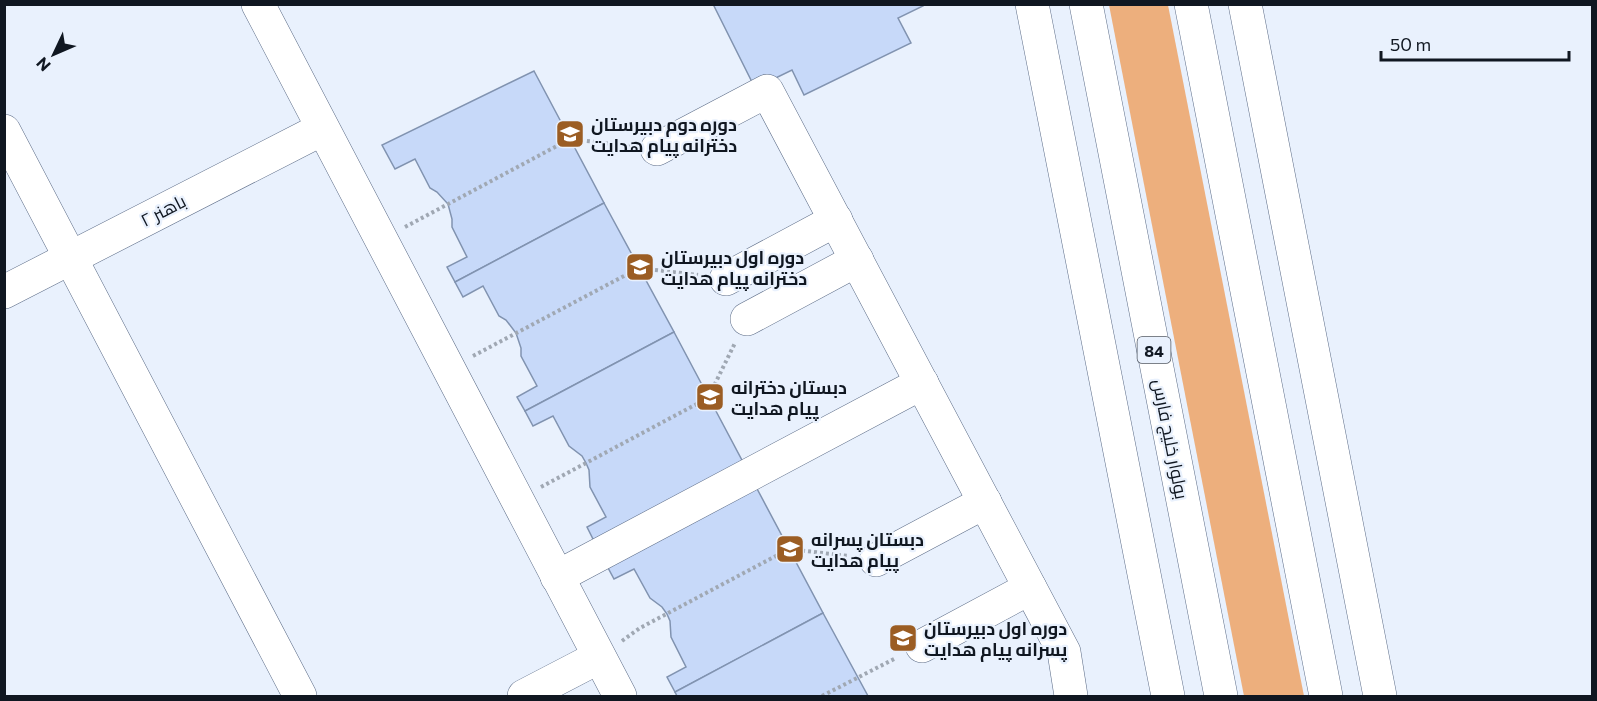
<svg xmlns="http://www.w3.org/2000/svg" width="1597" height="701" font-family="Commissioner,Cairo,sans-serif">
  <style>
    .green { fill: #edaf7d }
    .building { fill: #c7d9f9; stroke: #8193b0; stroke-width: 1.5 }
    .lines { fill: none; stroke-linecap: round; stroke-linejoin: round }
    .minor-casing { stroke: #5c6c87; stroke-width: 34 }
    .highway-casing { stroke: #5c6c87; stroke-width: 34 }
    .path { stroke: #a0a8b3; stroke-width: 4; stroke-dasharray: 3 3; stroke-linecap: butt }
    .minor { stroke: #fff; stroke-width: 33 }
    .highway { stroke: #fff; stroke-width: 33 }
    .labels { text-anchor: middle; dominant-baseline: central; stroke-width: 4.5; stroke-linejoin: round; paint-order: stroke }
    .shield { fill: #e9f1fd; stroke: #515863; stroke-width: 1.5 }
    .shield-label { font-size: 16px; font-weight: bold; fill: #101721 }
    .poi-label { font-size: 18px; font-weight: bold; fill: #101721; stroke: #e9f1fd; text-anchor: start }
    .street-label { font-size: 18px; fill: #101721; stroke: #e9f1fd }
  </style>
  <rect width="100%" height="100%" fill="#e9f1fd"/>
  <path class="green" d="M1109,5H1168L1304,696H1244Z"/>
  <g class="building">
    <path d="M713,4H922L923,6L898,18L911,43L804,95L792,70L755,88Z"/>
    <path d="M534,71L604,203L455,282L447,267L467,257L452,227V219L448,204L437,192L430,188L415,159L395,169L382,145Z"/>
    <path d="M604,203L674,332L525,411L517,397L537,386L521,356V348L516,333L506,320L499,316L483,286L463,297L455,282Z"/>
    <path d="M674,332L744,464L595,543L587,527L606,517L590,487L589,470L586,463L582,456L569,446L553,416L533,426L525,411Z"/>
    <path d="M755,485L823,613L675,692L667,677L686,667L671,637L670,621L667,614L662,607L650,598L634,569L614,579L606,564Z"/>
    <path d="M823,613L868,696H677L675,692Z"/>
  </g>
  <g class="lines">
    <g class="minor-casing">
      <g id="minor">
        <path d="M258,4L620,696"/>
        <path d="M1032,4L1168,696"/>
        <path d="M1245,4L1380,696"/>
        <path d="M4,131L300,696"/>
        <path d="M657,149L767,91L1064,652L1071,696"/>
        <path d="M726,279L836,220"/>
        <path d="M4,292L322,129"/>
        <path d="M747,319L857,260"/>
        <path d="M876,560L985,502"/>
        <path d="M557,577L922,383"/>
        <path d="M922,646L1030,588"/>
        <path d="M524,696L599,657"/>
      </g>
    </g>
    <g class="highway-casing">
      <g id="highway">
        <path d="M1086,4L1221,696"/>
        <path d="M1191,4L1326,696"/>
      </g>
    </g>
    <g class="path">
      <path d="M405,227L570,139L630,146"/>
      <path d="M473,356L639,268L698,275"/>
      <path d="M541,487L708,398L735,343"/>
      <path d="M622,641L640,628L789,549L848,556"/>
      <path d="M822,696L896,658"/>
    </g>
    <use href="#minor" class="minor"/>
    <use href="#highway" class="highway"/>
  </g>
  <defs>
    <g id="school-square" transform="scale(1.5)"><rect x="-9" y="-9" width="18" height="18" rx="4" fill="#9b5d23" stroke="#e9f1fd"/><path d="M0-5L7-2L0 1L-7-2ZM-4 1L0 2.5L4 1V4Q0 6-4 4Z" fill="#fff"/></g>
  </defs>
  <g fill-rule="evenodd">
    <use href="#school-square" x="570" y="134"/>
    <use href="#school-square" x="640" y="267"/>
    <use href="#school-square" x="710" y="397"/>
    <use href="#school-square" x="790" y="549"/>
    <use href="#school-square" x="903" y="638"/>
  </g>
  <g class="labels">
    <rect class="shield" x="1137.5" y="337" width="33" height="26" rx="4.5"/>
    <g class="shield-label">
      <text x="1154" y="350">84</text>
    </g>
    <g class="poi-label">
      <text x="591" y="124">دوره دوم دبیرستان<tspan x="591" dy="21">دخترانه پیام هدایت</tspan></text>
      <text x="661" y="257">دوره اول دبیرستان<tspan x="661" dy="21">دخترانه پیام هدایت</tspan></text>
      <text x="731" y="387">دبستان دخترانه<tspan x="731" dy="21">پیام هدایت</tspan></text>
      <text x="811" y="539">دبستان پسرانه<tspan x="811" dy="21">پیام هدایت</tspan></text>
      <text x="924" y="628">دوره اول دبیرستان<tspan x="924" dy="21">پسرانه پیام هدایت</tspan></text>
    </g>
    <g class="street-label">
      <text transform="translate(163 210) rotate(-27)">باهنر ۲</text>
      <text transform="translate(1171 439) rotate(79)">بولوار خلیج فارس</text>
    </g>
  </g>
  <rect width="1597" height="701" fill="none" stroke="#101721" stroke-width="12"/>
  <g transform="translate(54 54) rotate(226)" stroke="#e9f1fd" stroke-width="4.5" paint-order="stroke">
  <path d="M0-4.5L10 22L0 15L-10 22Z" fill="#101721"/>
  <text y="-9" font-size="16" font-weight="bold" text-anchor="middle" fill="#101721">N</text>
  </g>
  <path d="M1381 51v9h188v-9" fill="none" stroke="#101721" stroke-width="3"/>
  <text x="1390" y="51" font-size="18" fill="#101721" stroke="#e9f1fd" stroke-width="4.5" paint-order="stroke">50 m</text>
</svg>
